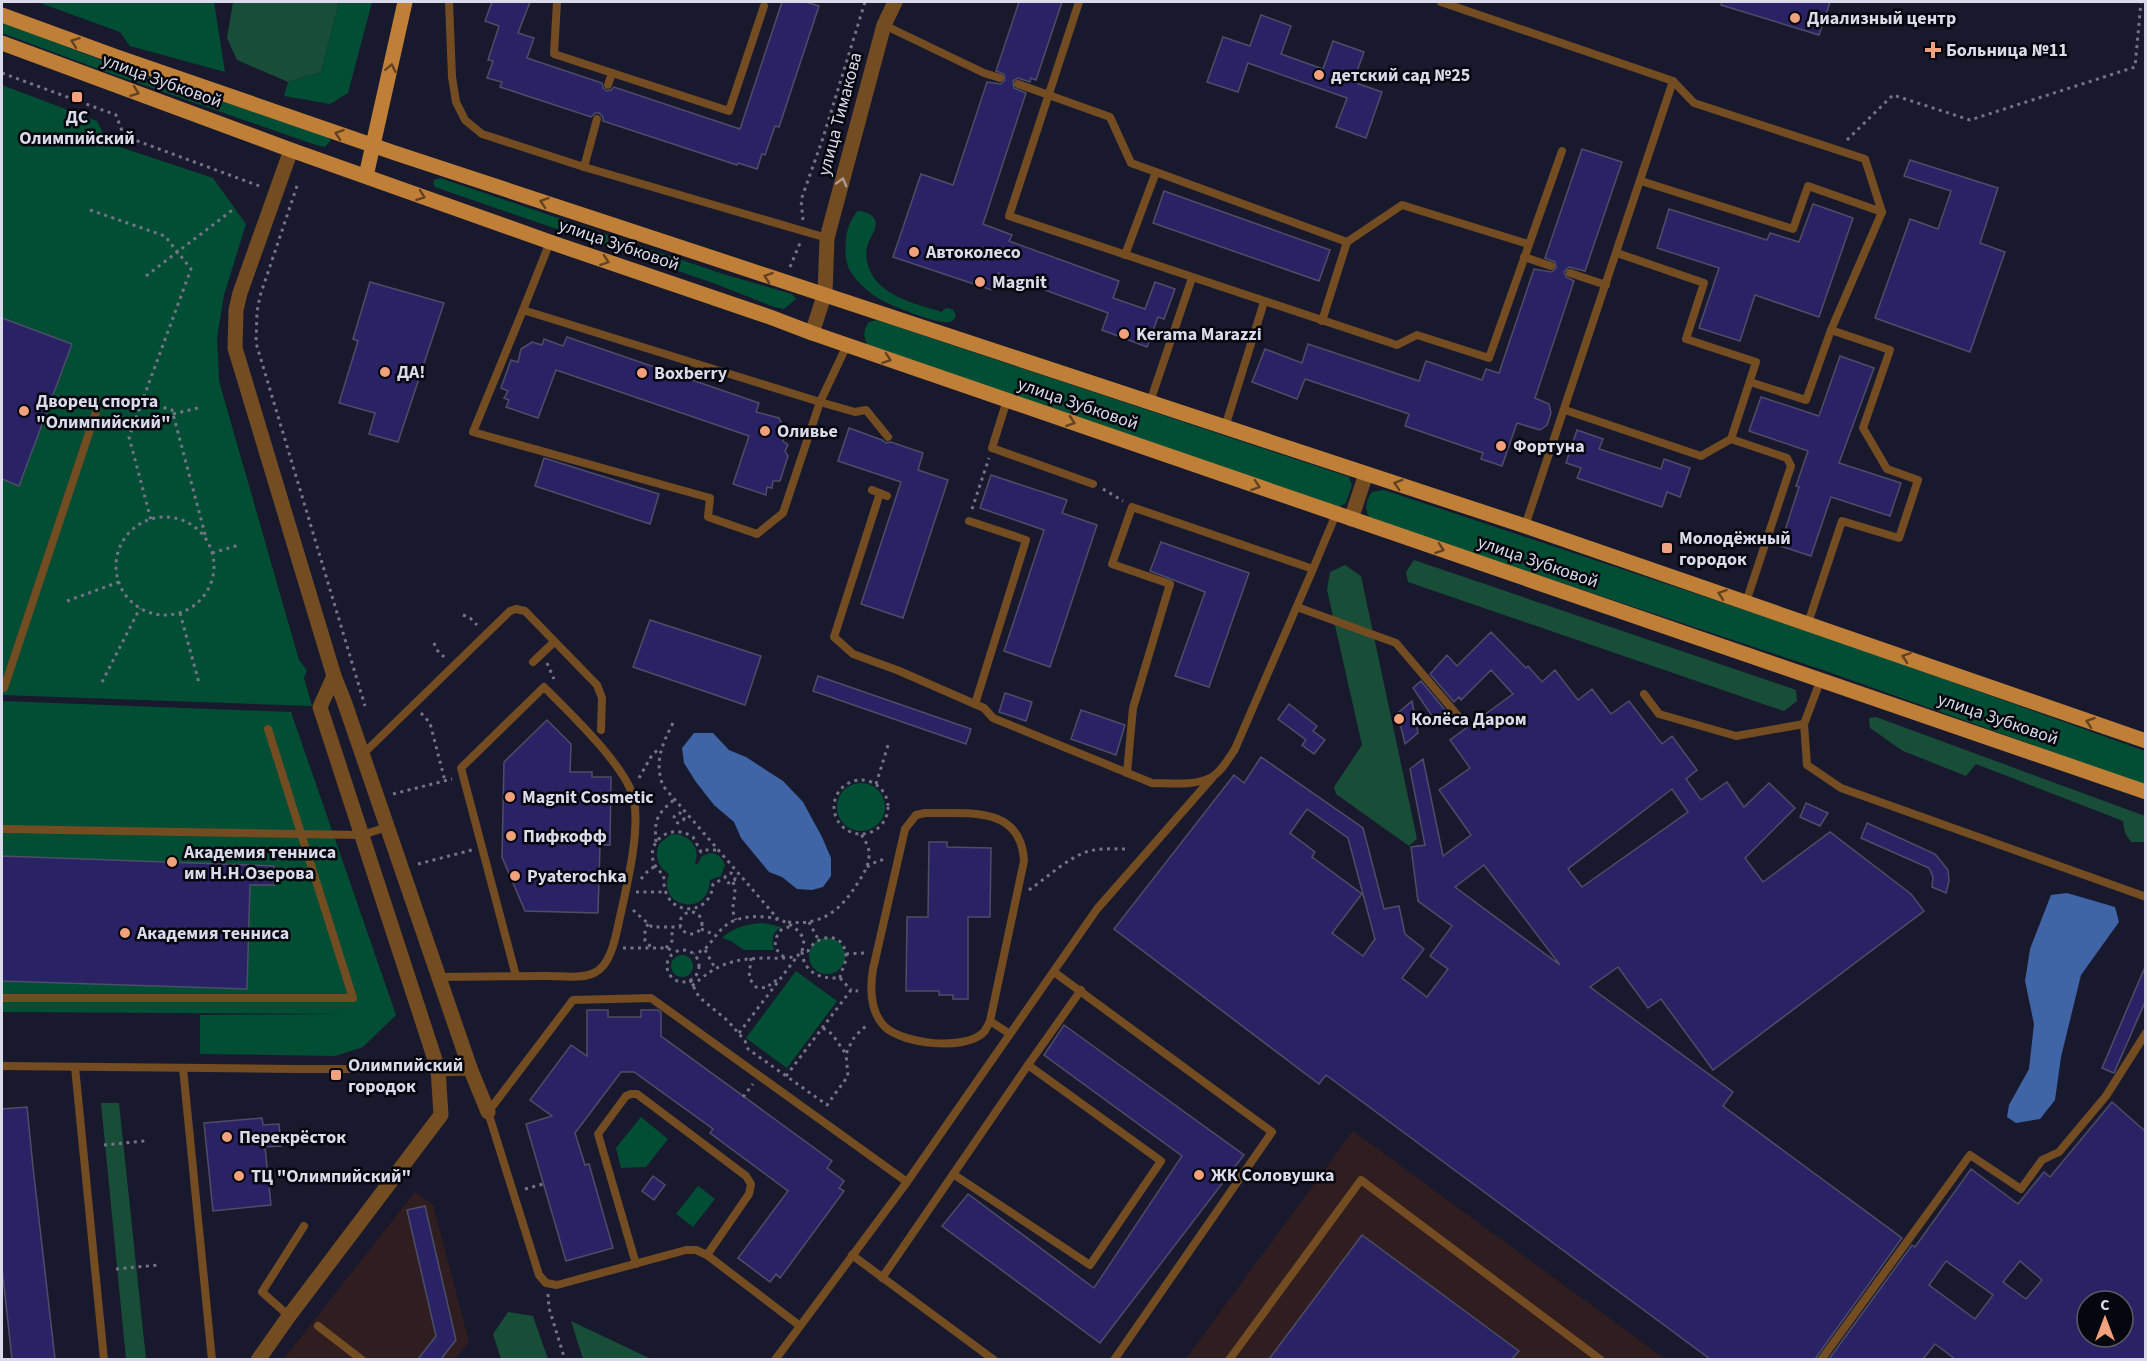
<svg xmlns="http://www.w3.org/2000/svg" width="2147" height="1361" font-family="'Source Sans 3',sans-serif">
  <style>
    .commercial { fill: #301d1f }
    .green { fill: #014e34 }
    .forest { fill: #184d37 }
    .water { fill: #3f65a6 }
    .building { fill: #292366; stroke: #4c4e67; stroke-width: 1.5; fill-rule: evenodd }
    .lines { fill: none; stroke-linecap: round; stroke-linejoin: round }
    .path { stroke: #747487; stroke-width: 3; stroke-dasharray: 3 4.5; stroke-linecap: butt }
    .service { stroke: #734c21; stroke-width: 8 }
    .minor { stroke: #734c21; stroke-width: 15 }
    .tertiary { stroke: #734c21; stroke-width: 15 }
    .primary { stroke: #c07f37; stroke-width: 15 }
    .oneway { stroke: #634222 }
    .oneway2 { stroke: #ac9b90 }
    .poi-dot { fill: #f1a17c; stroke: #06060e; stroke-width: 2 }
    .labels { text-anchor: middle; dominant-baseline: central; stroke-width: 5; stroke-linejoin: round; paint-order: stroke }
    .poi-label { font-size: 18px; font-weight: bold; fill: #dadbea; stroke: #06060e; text-anchor: start }
    .street-label { font-size: 18px; fill: #dadbea; stroke: #06060e }
  </style>
  <rect width="100%" height="100%" fill="#19192e"/>
  <g class="commercial">
    <path d="M1353,1131L1665,1359L1185,1360Z"/>
    <path d="M415,1192L433,1205L469,1342L455,1359L283,1360Z"/>
  </g>
  <g class="green">
    <path d="M37,2H214L225,72L130,46L120,32Z"/>
    <path d="M339,2H372L348,93L330,104L284,96L288,82L321,72Z"/>
    <path d="M2,22L112,64L328,137L331,140L325,147L316,145L109,73L2,33Z"/>
    <path d="M2,85L97,121L108,143L213,178L246,224L224,295L217,338L219,381L299,660L307,670L304,678L312,706L2,695Z"/>
    <path d="M440,178L723,274L792,294L796,299L784,309L774,307L716,284L435,187L433,184L434,180Z"/>
    <path d="M858,211C863,211 866,212 871,215C882,224 871,234 868,244C866,249 866,257 867,262C875,296 914,303 942,312L944,309L948,308L953,310L956,315C954,319 954,321 950,322C938,325 889,305 878,298C867,291 855,280 849,269C845,260 845,250 846,241C846,232 851,217 858,211Z"/>
    <path d="M877,320L1349,477L1352,485L1346,503L1339,507L867,345C863,335 863,330 869,322Z"/>
    <path d="M1384,490L1835,640L2145,751V785L1823,670L1370,519C1364,508 1366,501 1372,492Z"/>
    <path d="M2,701L291,712L396,1015L363,1047L335,1056L200,1054V1015L349,1014L2,1012Z"/>
    <circle cx="861" cy="807" r="24"/>
    <path d="M677,834C693,838 700,849 695,864H698L701,857C712,850 720,853 725,865L721,876L710,880C709,919 656,907 669,874C658,867 654,857 659,844L670,835Z"/>
    <path d="M763,923L782,927C772,931 771,940 774,950H744L731,941L722,938C734,927 747,924 763,923Z"/>
    <circle cx="827" cy="956" r="18"/>
    <circle cx="682" cy="966" r="11"/>
    <path d="M796,971L837,1001L787,1068L746,1038Z"/>
    <path d="M641,1117L668,1139L646,1167L621,1168L616,1148Z"/>
    <path d="M698,1186L715,1199L693,1227L676,1214Z"/>
  </g>
  <g class="forest">
    <path d="M233,2H339L321,72L288,82L237,60L227,38Z"/>
    <path d="M1414,560L1796,690L1797,701L1784,711L1408,582L1406,572Z"/>
    <path d="M1345,565L1361,576L1417,839L1409,846L1336,794L1334,787L1362,745L1327,590L1330,572Z"/>
    <path d="M1876,717L2145,816V842H2131L2125,833L2123,821L1976,764L1966,776L1903,751L1870,728L1869,718Z"/>
    <path d="M101,1103H119L146,1359H126Z"/>
    <path d="M508,1312L533,1316L548,1359H501L493,1334Z"/>
    <path d="M571,1321L651,1359H583Z"/>
  </g>
  <g class="water">
    <path d="M694,733H713L729,750L746,757L783,781L803,802L822,837L831,858V876L823,887L812,890L797,889L782,877L769,872L741,838L734,822L714,805L696,782L684,763L682,748Z"/>
    <path d="M2067,893L2115,907L2119,922L2081,975L2061,1057L2055,1100L2040,1119L2016,1123L2007,1117L2009,1105L2029,1069L2034,1024L2025,981L2030,949L2051,895Z"/>
  </g>
  <g class="building">
    <path d="M492,2H530L518,33L534,38L527,58L602,83L603,88L607,91L611,90L614,87L740,129L782,2H806L819,6L779,127L775,126L765,155L762,154L757,169L738,163L737,165L603,121V117L599,113H595L591,117L500,87L502,82L487,78L493,61L488,60L499,26L485,21Z"/>
    <path d="M1019,2H1062L1036,80L1031,78L1030,82L1018,78L1013,81L1014,88L1026,93L983,224L1012,235L1009,241L1119,281L1113,298L1145,309L1155,282L1175,289L1164,319L1158,317L1147,347L1102,330L1108,313L998,273L992,290L893,257L921,174L953,185L987,82L1001,84L1005,80L1004,74L996,71Z"/>
    <path d="M1722,2H1830L1819,35L1721,5Z"/>
    <path d="M1261,15L1291,26L1281,54L1323,69L1333,41L1364,52L1353,82L1382,92L1366,138L1336,127L1347,98L1248,63L1238,92L1207,82L1223,37L1250,46Z"/>
    <path d="M1582,149L1622,162L1585,271L1569,267L1564,272L1566,277L1574,281L1535,398L1549,404L1551,413L1547,425L1540,430L1517,423L1502,466L1481,459L1483,453L1405,426L1409,414L1305,379L1297,399L1252,382L1265,349L1302,363L1308,344L1419,381L1426,361L1482,380L1486,369L1499,373L1534,269L1552,272L1556,268L1555,262L1545,258Z"/>
    <path d="M1910,160L1998,188L1980,243L2005,252L1970,352L1875,318L1910,219L1938,229L1951,191L1904,176Z"/>
    <path d="M1164,191L1330,250L1319,281L1153,223Z"/>
    <path d="M1813,204L1853,218L1819,317L1755,295L1740,341L1699,328L1719,268L1657,248L1669,209L1767,240L1770,233L1799,242Z"/>
    <path d="M370,282L444,303L398,442L369,434L375,413L339,403L358,341L353,339Z"/>
    <path d="M2,318L72,344L19,486L2,479Z"/>
    <path d="M567,337L759,403L756,412L779,418L786,434L783,441L788,445L785,451L788,456L780,481H773L772,488L767,487L766,495L733,484L749,436L556,370L538,418L506,407L509,400L504,398L508,391L501,388L511,360L518,362L521,349L532,342L542,345L544,339L563,346Z"/>
    <path d="M1840,356L1874,368L1839,463L1901,483L1890,516L1831,497L1811,556L1780,546L1799,487L1796,486L1808,451L1749,431L1761,397L1819,416Z"/>
    <path d="M849,428L882,440L886,443L891,442L923,453L918,470L948,480L903,618L861,604L901,482L838,461Z"/>
    <path d="M1577,430L1603,439L1599,449L1661,469L1664,459L1690,468L1680,497L1667,492L1662,507L1577,478L1581,468L1566,463Z"/>
    <path d="M544,458L659,494L650,524L535,486Z"/>
    <path d="M991,475L1067,500L1062,513L1097,525L1050,667L1004,651L1044,530L980,508Z"/>
    <path d="M1161,542L1249,573L1209,687L1175,676L1205,592L1150,571Z"/>
    <path d="M650,620L761,656L745,705L633,667Z"/>
    <path d="M1491,632L1526,668L1528,666L1542,682L1555,670L1578,700L1592,689L1611,714L1629,701L1662,744L1672,736L1697,770L1686,779L1701,800L1727,782L1744,807L1769,783L1795,808L1745,858L1763,882L1830,832L1911,894L1924,911L1713,1070L1661,999L1648,1008L1618,967L1590,987L1733,1092L1723,1106L1902,1238L1815,1359H1710L1326,1075L1319,1084L1114,929L1234,775L1244,783L1261,757L1363,828L1384,909L1399,906L1405,934L1424,949L1402,978L1427,997L1448,969L1430,956L1452,926L1418,901L1411,847L1425,845L1410,769L1423,759L1443,856L1471,835L1439,790L1470,768L1450,740L1513,694L1491,670L1461,700L1459,697L1454,702L1430,674L1447,655L1457,666ZM1672,789L1688,812L1582,887L1568,869ZM1307,809L1348,838L1375,939L1363,956L1332,933L1362,894L1312,857L1315,852L1290,833ZM1484,865L1560,965L1455,887Z"/>
    <path d="M818,676L971,729L966,744L813,691Z"/>
    <path d="M1421,681L1445,710L1434,719L1413,688Z"/>
    <path d="M1005,693L1032,702L1026,721L999,712Z"/>
    <path d="M1412,701L1418,733L1405,744L1401,727L1393,717Z"/>
    <path d="M1289,704L1317,726L1313,731L1325,740L1314,754L1302,745L1306,740L1278,719Z"/>
    <path d="M1081,710L1125,725L1116,755L1071,739Z"/>
    <path d="M547,720L571,744L570,772H592V777H611L610,845H600L598,913L525,911L502,857L504,762Z"/>
    <path d="M1806,803L1828,813L1820,826L1800,817Z"/>
    <path d="M1867,823L1935,854L1948,870L1949,881L1946,893L1932,887L1933,877L1929,868L1861,838Z"/>
    <path d="M929,842H947V847L991,848L990,917H968V999H953V995H939V991H906L907,917H928Z"/>
    <path d="M2,856L274,866V885H250L247,989L2,981Z"/>
    <path d="M2145,967V1002L2114,1073L2102,1068Z"/>
    <path d="M587,1010H608V1017H641V1010H658L661,1012V1036L832,1161L827,1168L844,1181L839,1188L844,1191L780,1278L776,1274L770,1282L738,1258L788,1191L710,1133L713,1129L634,1072H621L575,1133L585,1165L589,1164L613,1248L566,1261L526,1124L552,1116L530,1100L571,1045L587,1056Z"/>
    <path d="M1064,1025L1244,1155L1100,1343L942,1226L968,1194L1094,1288L1182,1156L1044,1055Z"/>
    <path d="M2112,1102L2145,1131V1359H1955L1935,1344L1923,1359H1829L1912,1245L1915,1247L1971,1169L2018,1204L2044,1172L2050,1177ZM1946,1261L1993,1295L1975,1319L1929,1285ZM2020,1261L2042,1280L2026,1299L2003,1282ZM2087,1301H2123V1337H2087Z"/>
    <path d="M27,1107L33,1167L55,1359H12L2,1268V1109Z"/>
    <path d="M262,1118L263,1125L279,1124L281,1146L265,1147L271,1205L213,1211L204,1123Z"/>
    <path d="M653,1176L665,1185L654,1200L642,1191Z"/>
    <path d="M425,1206L456,1340L441,1359H418L436,1336L407,1210Z"/>
    <path d="M1362,1235L1519,1351L1512,1359H1269Z"/>
  </g>
  <g class="lines">
    <g class="path">
      <path d="M2,73L116,115L124,136L262,187"/>
      <path d="M1847,140L1893,95L1970,120L2135,67L2141,2"/>
      <path d="M297,186L260,296L257,312L256,343L365,706"/>
      <path d="M90,210L165,236L191,269L129,437L151,520"/>
      <path d="M803,220L801,200L823,138L865,2"/>
      <path d="M790,267L800,243"/>
      <path d="M146,276L235,208"/>
      <path d="M142,401L172,410L206,538"/>
      <path d="M173,414L202,407"/>
      <path d="M1103,489L1123,501"/>
      <path d="M972,509L989,458"/>
      <circle cx="165" cy="566" r="49"/>
      <path d="M212,553L239,545"/>
      <path d="M67,601L119,582"/>
      <path d="M180,613L199,683"/>
      <path d="M463,615L470,618L477,625"/>
      <path d="M434,643L436,649L444,657"/>
      <path d="M547,663L554,679"/>
      <path d="M102,682L140,608"/>
      <path d="M421,713L430,723L445,781"/>
      <path d="M673,723C662,745 654,761 663,786L778,919"/>
      <path d="M639,778L652,755L660,748"/>
      <circle cx="861" cy="807" r="27"/>
      <path d="M876,784L889,742"/>
      <path d="M393,794L452,779"/>
      <circle cx="679" cy="818" r="5"/>
      <path d="M656,842C654,819 657,814 675,799"/>
      <path d="M716,850H705L701,852L693,837C663,818 636,855 664,875C660,918 711,919 713,884L725,878"/>
      <path d="M418,864L472,850"/>
      <path d="M867,867L879,860H885"/>
      <circle cx="730" cy="878" r="5"/>
      <path d="M641,879L647,872L655,866"/>
      <path d="M733,882C739,897 728,905 736,920"/>
      <path d="M1029,890C1048,877 1067,858 1089,851C1102,848 1115,849 1128,849"/>
      <path d="M636,892H664"/>
      <path d="M633,910L652,927H681"/>
      <circle cx="691" cy="923" r="11"/>
      <path d="M788,922C823,926 841,910 859,881C864,873 869,865 869,856C870,847 865,841 861,834"/>
      <path d="M809,922L818,939"/>
      <path d="M648,924L645,930V941L652,948"/>
      <path d="M701,929L715,935"/>
      <path d="M623,948H666L675,951"/>
      <path d="M666,948L672,941V929"/>
      <circle cx="683" cy="966" r="16"/>
      <path d="M705,950L715,968"/>
      <path d="M846,954L865,953"/>
      <path d="M784,957C773,949 773,940 781,930L791,926"/>
      <path d="M751,958L749,978L756,987L767,988L773,981H778"/>
      <path d="M840,978C841,970 847,962 846,955C844,932 818,933 808,951L802,952C804,973 820,979 840,978L851,990"/>
      <path d="M690,980L699,997L728,1021L745,1041L748,1049L827,1105L848,1076L846,1054L849,1047L855,1036L867,1025"/>
      <path d="M692,986C717,964 732,959 764,958C775,958 786,959 797,956L802,952L804,940C794,916 754,912 733,921C720,927 715,938 706,948C703,951 698,952 694,954"/>
      <path d="M823,1028L832,1034L846,1054"/>
      <path d="M739,1033L796,958"/>
      <path d="M786,1076L851,990L858,991"/>
      <path d="M743,1097L753,1084"/>
      <path d="M104,1145L145,1141"/>
      <path d="M525,1189L543,1184"/>
      <path d="M116,1269L158,1265"/>
      <path d="M548,1294L549,1308L565,1360"/>
    </g>
    <g class="service">
      <path d="M449,2L452,77L456,102L465,120L482,134L584,167L827,238"/>
      <path d="M557,2L554,54L729,111L764,6"/>
      <path d="M1079,2L1009,216L1397,345L1417,335L1489,358L1562,151"/>
      <path d="M1441,2L1673,81L1694,103L1865,159L1882,212"/>
      <path d="M884,25L984,73L1000,78"/>
      <path d="M1018,84L1110,117L1131,163L1156,172"/>
      <path d="M608,85L612,73"/>
      <path d="M584,167L597,119"/>
      <path d="M1641,181L1793,229L1808,186L1882,212L1831,330L1890,350L1863,428L1887,469L1918,480L1899,538L1842,521L1808,623"/>
      <path d="M1347,242L1402,205L1528,244"/>
      <path d="M1125,255L1156,172L1347,242L1322,321"/>
      <path d="M1524,257L1551,266"/>
      <path d="M1570,273L1606,285"/>
      <path d="M523,310L550,242"/>
      <path d="M847,345L820,402L783,513L757,534L708,517L710,498L473,432L523,310L820,402L855,412L866,410L888,437"/>
      <path d="M1750,382L1806,400L1831,330"/>
      <path d="M1007,400L992,448L1093,484"/>
      <path d="M1150,402L1192,278"/>
      <path d="M1565,410L1701,456L1731,439L1756,362L1686,339L1704,283L1617,253"/>
      <path d="M1225,427L1264,302"/>
      <path d="M1731,439L1787,458L1791,466L1746,602"/>
      <path d="M872,490L887,496"/>
      <path d="M880,493L834,637L853,654L897,670L984,708L993,718L1152,783C1170,783 1193,786 1210,778C1220,774 1229,758 1235,749L1313,569L1336,514"/>
      <path d="M969,521L1026,540L975,704"/>
      <path d="M1525,526L1673,81"/>
      <path d="M1297,607L1396,643L1459,717"/>
      <path d="M533,662L554,642"/>
      <path d="M1821,679L1804,724L1807,765L1841,788L2146,897"/>
      <path d="M2,688H4L97,409"/>
      <path d="M1644,694L1659,714L1736,736L1804,724"/>
      <path d="M362,755L510,611L516,609L525,611L597,685L602,698L601,730"/>
      <path d="M1127,773L1133,708L1170,584L1112,564L1132,507L1313,569"/>
      <path d="M2,829L362,835L387,827"/>
      <path d="M1054,972L1272,1132L1114,1360"/>
      <path d="M439,977C476,977 512,976 548,976C562,976 581,979 594,973C612,965 616,934 620,917C627,885 640,832 634,800C628,768 568,711 544,687L461,768L516,976"/>
      <path d="M2,998H353L268,729"/>
      <path d="M990,1021C988,1025 986,1030 983,1033C963,1051 904,1044 885,1027C870,1012 870,988 873,969L905,829L916,815L925,813C966,814 1021,804 1024,861L990,1021L1010,1034"/>
      <path d="M2,1066L294,1069H438"/>
      <path d="M75,1067L104,1360"/>
      <path d="M183,1068L212,1360"/>
      <path d="M953,1174L1090,1265L1161,1161L1028,1065L1081,990"/>
      <path d="M852,1255L994,1360"/>
      <path d="M636,1264L598,1134L626,1096L631,1094H637L746,1176L751,1184L749,1194L707,1255"/>
      <path d="M882,1278L1028,1065"/>
      <path d="M289,1316L262,1292L304,1226"/>
      <path d="M318,1326L362,1360"/>
      <path d="M800,1326L707,1255L696,1250H686L557,1285L546,1283L539,1275L488,1112L573,1000L651,998L907,1182"/>
      <path d="M775,1360L907,1182L1097,909L1212,778"/>
      <path d="M1229,1360L1361,1180L1601,1360"/>
      <path d="M1821,1360L1970,1155L2021,1189L2042,1160L2059,1152L2106,1096L2146,1033"/>
    </g>
    <g class="minor">
      <path d="M291,150L240,293L236,310L235,348L334,676L344,701L470,1068L488,1112"/>
      <path d="M438,1069L470,1068"/>
      <path d="M258,1360L289,1316L441,1115L438,1069L320,707L334,676"/>
    </g>
    <g class="tertiary">
      <path d="M812,333L825,293L827,238L884,25L895,2"/>
      <path d="M1351,519L1366,474"/>
    </g>
    <g class="primary">
      <path d="M2,15L117,57L395,153L1525,526L2146,741"/>
      <path d="M2,43L291,150L550,242L770,317L812,333L2146,792"/>
      <path d="M366,176L405,2"/>
    </g>
  </g>
  <defs><path id="oneway-chevron" d="M-2-3.5L2.5 0L-2 3.5" fill="none" stroke-width="1.6" stroke-linecap="round" stroke-linejoin="round" transform="scale(1.5)"/></defs>
  <g class="oneway">
    <use href="#oneway-chevron" transform="translate(75 42) rotate(-160)"/>
    <use href="#oneway-chevron" transform="translate(391 68) rotate(-78)"/>
    <use href="#oneway-chevron" transform="translate(135 92) rotate(20)"/>
    <use href="#oneway-chevron" transform="translate(339 134) rotate(-161)"/>
    <use href="#oneway-chevron" transform="translate(421 196) rotate(20)"/>
    <use href="#oneway-chevron" transform="translate(544 202) rotate(-161)"/>
    <use href="#oneway-chevron" transform="translate(605 261) rotate(19)"/>
    <use href="#oneway-chevron" transform="translate(768 277) rotate(-161)"/>
    <use href="#oneway-chevron" transform="translate(887 359) rotate(19)"/>
    <use href="#oneway-chevron" transform="translate(1071 422) rotate(19)"/>
    <use href="#oneway-chevron" transform="translate(1398 484) rotate(-162)"/>
    <use href="#oneway-chevron" transform="translate(1256 486) rotate(19)"/>
    <use href="#oneway-chevron" transform="translate(1440 549) rotate(19)"/>
    <use href="#oneway-chevron" transform="translate(1722 594) rotate(-161)"/>
    <use href="#oneway-chevron" transform="translate(1906 657) rotate(-161)"/>
    <use href="#oneway-chevron" transform="translate(2090 722) rotate(-161)"/>
  </g>
  <use class="oneway2" href="#oneway-chevron" transform="translate(842 182) rotate(-75)"/>
  <g class="poi-dot">
    <circle cx="1795" cy="18" r="6"/>
    <path d="M1930 41h6v6h6v6h-6v6h-6v-6h-6v-6h6z"/>
    <circle cx="1319" cy="75" r="6"/>
    <rect x="71" y="91" width="12" height="12" rx="3"/>
    <circle cx="914" cy="252" r="6"/>
    <circle cx="980" cy="282" r="6"/>
    <circle cx="1124" cy="334" r="6"/>
    <circle cx="385" cy="372" r="6"/>
    <circle cx="642" cy="373" r="6"/>
    <circle cx="24" cy="411" r="6"/>
    <circle cx="765" cy="431" r="6"/>
    <circle cx="1501" cy="446" r="6"/>
    <rect x="1661" y="542" width="12" height="12" rx="3"/>
    <circle cx="1399" cy="719" r="6"/>
    <circle cx="510" cy="797" r="6"/>
    <circle cx="511" cy="836" r="6"/>
    <circle cx="172" cy="862" r="6"/>
    <circle cx="515" cy="876" r="6"/>
    <circle cx="125" cy="933" r="6"/>
    <rect x="330" y="1069" width="12" height="12" rx="3"/>
    <circle cx="227" cy="1137" r="6"/>
    <circle cx="1199" cy="1175" r="6"/>
    <circle cx="239" cy="1176" r="6"/>
  </g>
  <g class="labels">
    <g class="poi-label">
      <text x="1807" y="18">Диализный центр</text>
      <text x="1946" y="50">Больница №11</text>
      <text x="1331" y="75">детский сад №25</text>
      <text x="77" y="117" text-anchor="middle">ДС<tspan x="77" dy="21">Олимпийский</tspan></text>
      <text x="926" y="252">Автоколесо</text>
      <text x="992" y="282">Magnit</text>
      <text x="1136" y="334">Kerama Marazzi</text>
      <text x="397" y="372">ДА!</text>
      <text x="654" y="373">Boxberry</text>
      <text x="36" y="401">Дворец спорта<tspan x="36" dy="21">"Олимпийский"</tspan></text>
      <text x="777" y="431">Оливье</text>
      <text x="1513" y="446">Фортуна</text>
      <text x="1679" y="538">Молодёжный<tspan x="1679" dy="21">городок</tspan></text>
      <text x="1411" y="719">Колёса Даром</text>
      <text x="522" y="797">Magnit Cosmetic</text>
      <text x="523" y="836">Пифкофф</text>
      <text x="184" y="852">Академия тенниса<tspan x="184" dy="21">им Н.Н.Озерова</tspan></text>
      <text x="527" y="876">Pyaterochka</text>
      <text x="137" y="933">Академия тенниса</text>
      <text x="348" y="1065">Олимпийский<tspan x="348" dy="21">городок</tspan></text>
      <text x="239" y="1137">Перекрёсток</text>
      <text x="1211" y="1175">ЖК Соловушка</text>
      <text x="251" y="1176">ТЦ "Олимпийский"</text>
    </g>
    <g class="street-label">
      <text transform="translate(162 81) rotate(20)">улица Зубковой</text>
      <text transform="translate(840 114) rotate(-75)">улица Тимакова</text>
      <text transform="translate(619 245) rotate(19)">улица Зубковой</text>
      <text transform="translate(1078 404) rotate(19)">улица Зубковой</text>
      <text transform="translate(1538 562) rotate(19)">улица Зубковой</text>
      <text transform="translate(1998 719) rotate(19)">улица Зубковой</text>
    </g>
  </g>
  <rect width="2147" height="1361" fill="none" stroke="#dadbea" stroke-width="6"/>
  <g transform="translate(2105 1319)"><circle r="28" fill="#06060e" stroke="#5b5b66" stroke-width="1.5"/>
  <path d="M0-4.5L10 22L0 15L-10 22Z" fill="#f1a17c"/>
  <text y="-9" font-size="16" font-weight="bold" text-anchor="middle" fill="#dadbea">С</text>
  </g>
</svg>
